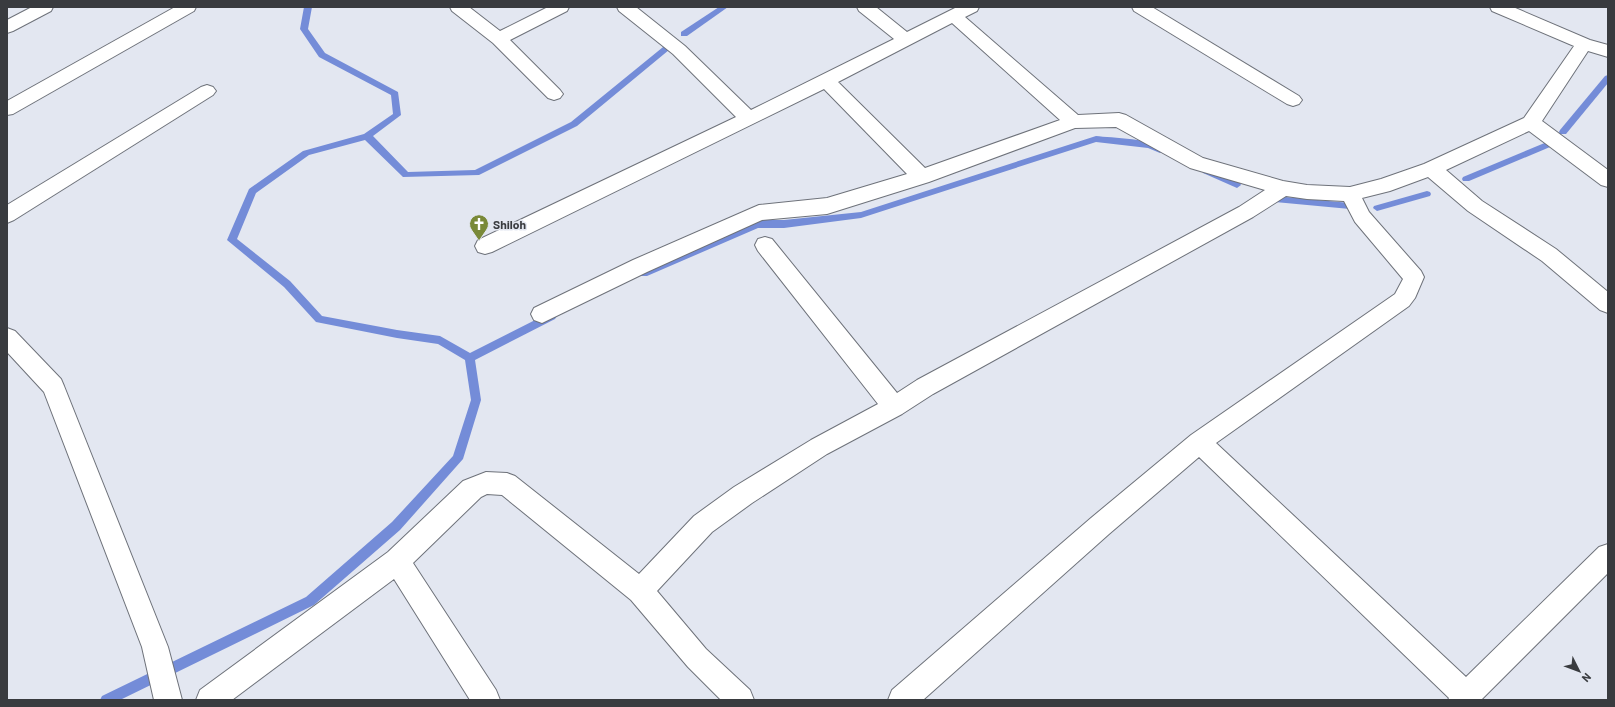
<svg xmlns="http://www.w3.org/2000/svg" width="1615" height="707" font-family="Barlow,sans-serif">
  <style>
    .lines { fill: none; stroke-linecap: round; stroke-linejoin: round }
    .stream { fill: #748cd8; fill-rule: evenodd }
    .minor-casing { stroke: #6e727a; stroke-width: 2 }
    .minor { fill: #fff; fill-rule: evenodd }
    .labels { text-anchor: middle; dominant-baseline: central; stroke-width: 3; stroke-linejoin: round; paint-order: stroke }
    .poi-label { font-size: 12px; font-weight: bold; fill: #393b3f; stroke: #e3e7f1; text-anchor: start }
  </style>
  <rect width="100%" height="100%" fill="#e3e7f1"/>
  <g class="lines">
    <g class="stream">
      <path d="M304,7H312L308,29L325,53L398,92L401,115L373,136L408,172L475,170L571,122L668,43L671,42L675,45L577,126L479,175L403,177L365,140L309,155L256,193L237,239L290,281L322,316L397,330L440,336L470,353L549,313H555L557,316L555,319L475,360L481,400L463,459L400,530L314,605L120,700H100L102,696L306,597L392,522L453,456L471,400L465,360L438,344L397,338L316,322L284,287L227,240L249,189L303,151L364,134L393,114L391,95L319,57L300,29Z"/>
      <path d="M719,7H728L687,36H681V32Z"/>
      <path d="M1608,75V83L1566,134H1560L1559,132L1560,130L1605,76Z"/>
      <path d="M1096,136C1111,138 1155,138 1164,150L1160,153L1148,148L1096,142L861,218L784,228H758L647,276H641L639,273L641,270L757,220H784L861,212Z"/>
      <path d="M1547,142L1550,143L1551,145L1550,147L1469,181H1463L1462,179L1463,177Z"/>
      <path d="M1206,168L1240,183L1241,185L1237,188L1203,173L1202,171Z"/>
      <path d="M1427,191L1430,192L1431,194L1430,196L1377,211L1373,208L1374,206Z"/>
      <path d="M1275,196L1350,203L1354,206L1350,209L1275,202L1271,199Z"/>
    </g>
    <g class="minor-casing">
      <g id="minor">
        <path d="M32,7H53L51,11L13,31L7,33V20Z"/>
        <path d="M175,7H196L194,11L13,114L7,115V101Z"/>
        <path d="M450,7H469L500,31L548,7H569L567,11L510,40L560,90L563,94L560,98L554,100L548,98L493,43L452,11Z"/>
        <path d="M617,7H636L685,46L751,110L894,39L859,11L857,7H876L907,32L957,7H979L977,11L965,17L1078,115L1119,113L1126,115L1203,158L1283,181L1307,185L1350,187L1381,179L1424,164L1524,118L1574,46L1492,11L1490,7H1513L1590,40L1608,45V57L1588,51L1542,121L1608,170V187L1601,185L1529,131L1446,170L1482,201L1556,249L1608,292V313L1600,310L1542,261L1468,211L1428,177L1390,191L1362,198L1369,212L1421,271L1424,277L1415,298L1409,306L1216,443L1466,677L1599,547L1608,544V573L1481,700H1448L1449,698L1199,457L1109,534L923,700H888L892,690L1091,518L1191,435L1395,294L1403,279L1355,222L1344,201L1307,199L1286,196L1253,217L933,394L902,414L827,454L752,503L712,532L657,591L706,649L750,690L754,700H721L688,667L631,600L502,495L487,494L481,497L413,563L496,690L500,700H470L394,579L232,700H196L200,690L388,552L463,481L486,472L507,473L515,476L639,574L694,516L734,487L811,440L878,404L758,251L755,245L758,239L765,237L772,239L897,393L917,380L1239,207L1265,190L1190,168L1116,127L1075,128L929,182L827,214L762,220L647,272L542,323L534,320L531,314L534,308L633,260L752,208L759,205L827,198L907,174L824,89L492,252L485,254L478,252L475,246L478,240L736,117L673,54L619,11ZM952,23L1060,120L925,168L838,82Z"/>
        <path d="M1132,7H1152L1299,96L1302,100L1299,104L1293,106L1287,104L1134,11Z"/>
        <path d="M207,85L213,87L216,91L213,95L14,220L7,223V205L201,87Z"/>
        <path d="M7,328L15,331L61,379L64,386L168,647L182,700H154L142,647L44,392L7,352Z"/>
      </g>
    </g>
    <use href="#minor" class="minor"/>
  </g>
  <defs>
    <g id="church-pin" transform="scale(1)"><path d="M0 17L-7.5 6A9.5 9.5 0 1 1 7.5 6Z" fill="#798938" stroke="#e3e7f1"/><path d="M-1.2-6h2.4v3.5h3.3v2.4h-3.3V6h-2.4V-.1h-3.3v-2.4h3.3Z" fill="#fff"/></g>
  </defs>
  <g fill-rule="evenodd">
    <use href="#church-pin" x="479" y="224"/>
  </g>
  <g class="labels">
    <g class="poi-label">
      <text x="493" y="224">Shiloh</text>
    </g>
  </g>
  <rect width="1615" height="707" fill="none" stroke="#393b3f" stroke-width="16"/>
  <g transform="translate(1579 671) rotate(132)" stroke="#e3e7f1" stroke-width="3" paint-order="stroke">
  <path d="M0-3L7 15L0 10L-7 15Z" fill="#393b3f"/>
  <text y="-6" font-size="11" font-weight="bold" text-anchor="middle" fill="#393b3f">N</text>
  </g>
</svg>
